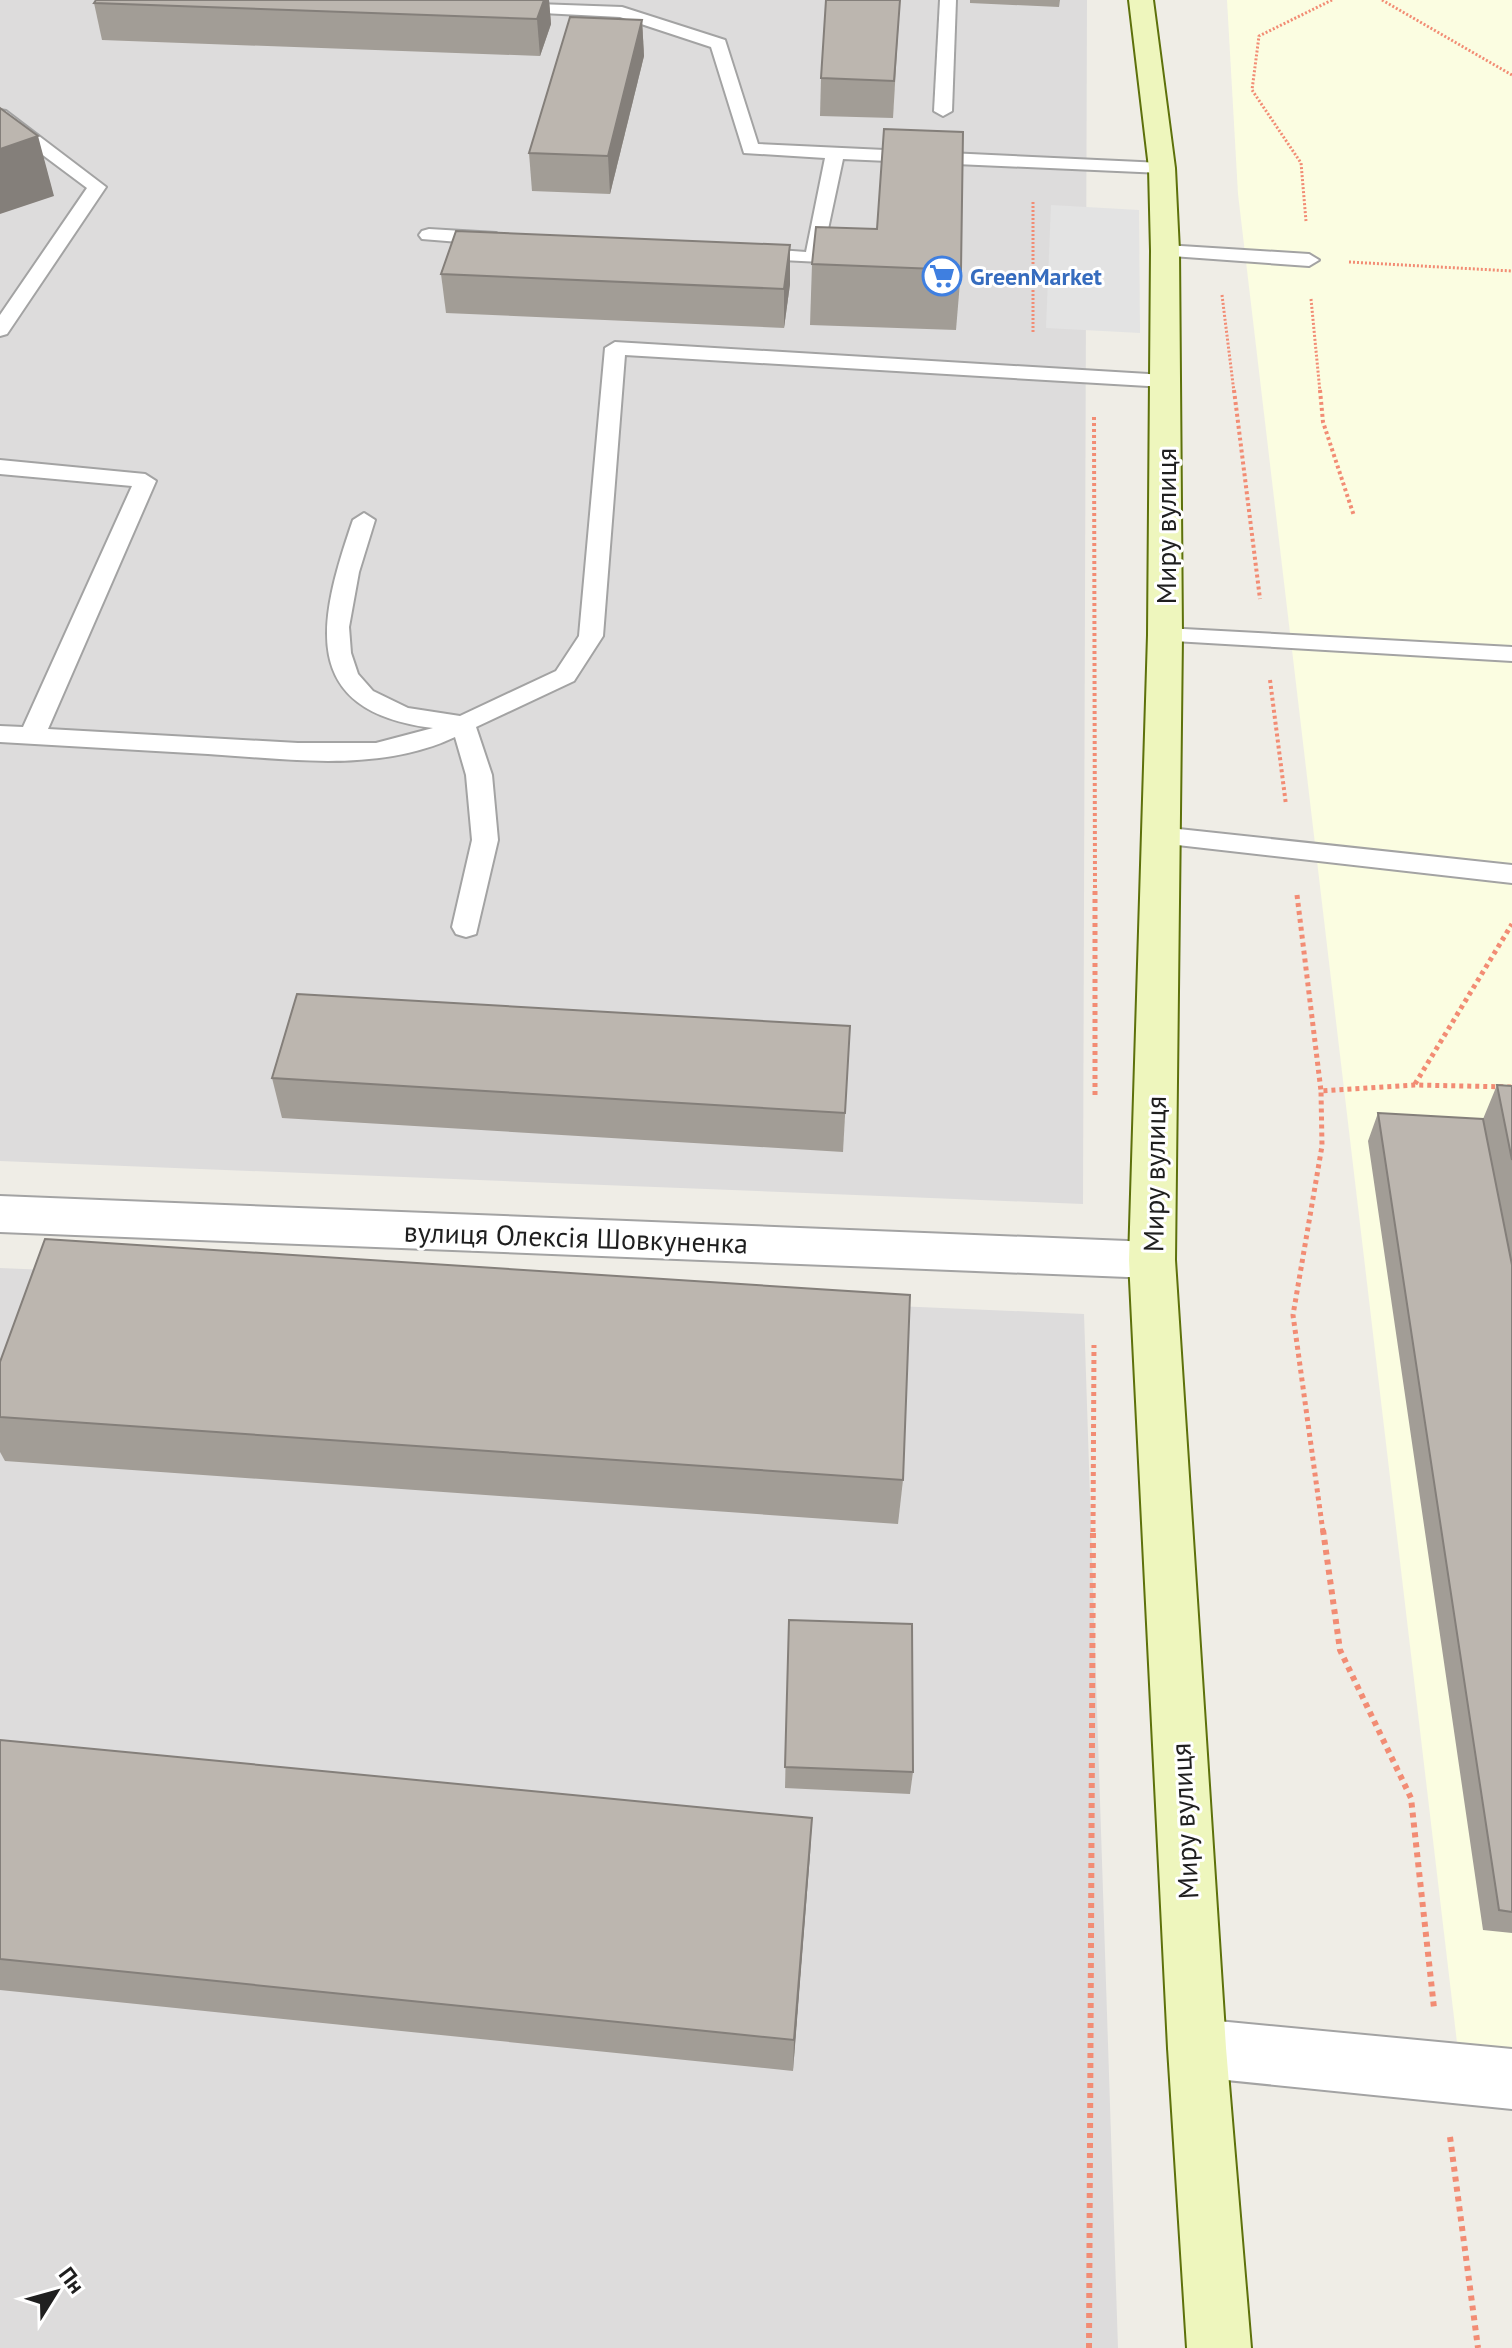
<svg xmlns="http://www.w3.org/2000/svg" width="1512" height="2348" font-family="'PT Sans',sans-serif">
  <style>
    .residential { fill: #dddcdc }
    .education { fill: #fbfde1 }
    .parking { fill: #e3e3e3 }
    .lines { fill: none; stroke-linecap: round; stroke-linejoin: round }
    .lane-casing { stroke: #a3a3a3; stroke-width: 4 }
    .street-casing { stroke: #a3a3a3; stroke-width: 4 }
    .secondary-casing { stroke: #5d710b; stroke-width: 4 }
    .path-far3 { stroke: #f28c74; stroke-width: 3; stroke-dasharray: 2 2; stroke-linecap: butt }
    .path-far2 { stroke: #f28c74; stroke-width: 4; stroke-dasharray: 3 3; stroke-linecap: butt }
    .path-far1 { stroke: #f28c74; stroke-width: 5; stroke-dasharray: 4 4; stroke-linecap: butt }
    .path { stroke: #f28c74; stroke-width: 6; stroke-dasharray: 5 5; stroke-linecap: butt }
    .lane { fill: #fff; fill-rule: evenodd }
    .street { fill: #fff; fill-rule: evenodd }
    .secondary { fill: #eef6bd; fill-rule: evenodd }
    .wall { fill: #a29d96 }
    .shaded-wall { fill: #847f7a }
    .building { fill: #bcb6af; stroke: #847f7a; stroke-width: 2 }
    .labels { text-anchor: middle; dominant-baseline: central; stroke-width: 6; stroke-linejoin: round; paint-order: stroke }
    .far-shop-label { font-size: 24px; font-weight: bold; fill: #366cbe; stroke: #fff; text-anchor: start }
    .street-label { font-size: 28px; fill: #1f1f1f; stroke: #fff }
  </style>
  <rect width="100%" height="100%" fill="#efede6"/>
  <g class="residential">
    <path d="M0,0H1087L1083,1204L0,1161Z"/>
    <path d="M0,1268L1084,1314L1118,2348H0Z"/>
  </g>
  <path class="education" d="M1227,0H1512V2071L1460,2068L1238,194Z"/>
  <path class="parking" d="M1051,205L1139,210L1140,333L1046,328Z"/>
  <g class="lines">
    <g class="lane-casing">
      <g id="lane">
        <path d="M940,0H956L952,111L943,116L934,111Z"/>
        <path d="M508,3L622,7L725,40L758,144L1162,163L1171,168L1162,173L843,159L821,262L745,258L742,254L745,250L752,248L806,252L825,158L744,153L711,47L620,17L502,11L500,8L502,5Z"/>
        <path d="M0,110L6,111L106,187L7,334L0,336V315L87,188L0,123Z"/>
        <path d="M429,229L496,233L506,239L496,245L422,239L419,235L422,231Z"/>
        <path d="M1165,245L1309,254L1319,260L1309,266L1158,255L1155,251Z"/>
        <path d="M615,342L1165,375L1175,381L1165,387L625,355L603,636L574,681L476,727L492,775L498,840L476,934L466,937L456,934L452,927L472,840L466,775L455,737C379,773 288,759 208,754C138,750 69,746 0,742V726L23,727L132,486L0,474V460L145,474L156,481L48,729L298,743H376L433,728C296,711 319,619 353,520L364,513L375,520L359,572L349,627L351,653L358,674L373,691L408,708L460,716L556,671L579,636L605,348Z"/>
        <path d="M1165,628L1512,647V661L1157,640L1153,635L1157,630Z"/>
        <path d="M1160,827L1512,865V883L1151,842L1147,836L1151,830Z"/>
      </g>
    </g>
    <g class="street-casing">
      <g id="street">
        <path d="M0,1196L1152,1242L1168,1247L1175,1260L1168,1273L1152,1278L0,1232Z"/>
        <path d="M1197,2019L1512,2049V2109L1197,2077L1176,2069L1168,2048L1176,2027Z"/>
      </g>
    </g>
    <g class="secondary-casing">
      <path id="secondary" d="M1129,0H1153L1175,168L1179,251L1182,635L1175,1260L1226,2048L1251,2348H1187L1168,2048L1129,1260L1148,635L1151,251L1149,168Z"/>
    </g>
    <g class="path-far3">
      <path d="M1382,0L1512,75"/>
      <path d="M1033,202V332"/>
      <path d="M1306,221L1301,163L1252,90L1259,36L1332,0"/>
      <path d="M1349,262L1512,271"/>
      <path d="M1222,295L1234,392"/>
      <path d="M1311,299L1320,392"/>
    </g>
    <g class="path-far2">
      <path d="M1234,390L1260,599"/>
      <path d="M1320,390L1323,422L1354,516"/>
      <path d="M1094,417L1095,893"/>
      <path d="M1270,680L1286,805"/>
    </g>
    <g class="path-far1">
      <path d="M1095,891V1099"/>
      <path d="M1297,895L1321,1091"/>
      <path d="M1415,1084L1512,924"/>
      <path d="M1093,1532L1094,1345"/>
      <path d="M1323,1532L1293,1315L1322,1146L1321,1091L1414,1085L1512,1087"/>
    </g>
    <g class="path">
      <path d="M1323,1530L1340,1650L1411,1798L1434,2008"/>
      <path d="M1450,2137L1478,2348"/>
      <path d="M1089,2348L1093,1530"/>
    </g>
    <use href="#lane" class="lane"/>
    <use href="#street" class="street"/>
    <use href="#secondary" class="secondary"/>
  </g>
  <g class="wall">
    <path d="M549,0L551,24L540,56L102,40L94,3Z"/>
    <path d="M900,0L893,118L820,116L821,78Z"/>
    <path d="M970,0H1060L1059,7L970,3Z"/>
    <path d="M642,20L644,56L610,194L532,191L529,153Z"/>
    <path d="M812,264L961,270L956,330L810,325Z"/>
    <path d="M441,274L790,284L784,328L446,313Z"/>
    <path d="M850,1026L843,1152L282,1118L272,1078Z"/>
    <path d="M1497,1085L1512,1086V1933L1483,1930L1368,1141L1378,1113L1483,1119Z"/>
    <path d="M0,1417L903,1480L898,1524L5,1461L0,1452Z"/>
    <path d="M789,1620L913,1772L910,1794L785,1788Z"/>
    <path d="M0,1740L812,1818L793,2071L0,1990Z"/>
  </g>
  <g class="shaded-wall">
    <path d="M544,0H549L551,24L540,56L537,19Z"/>
    <path d="M642,20L644,56L610,194L608,156Z"/>
    <path d="M38,136L54,196L0,214V149Z"/>
    <path d="M790,245V284L784,328V289Z"/>
    <path d="M812,1818L810,1855L793,2071L794,2040Z"/>
  </g>
  <g class="building">
    <path d="M96,0H544L537,19L94,3Z"/>
    <path d="M826,0H900L894,81L821,78Z"/>
    <path d="M570,17L642,20L608,156L529,153Z"/>
    <path d="M0,108L38,136L0,149Z"/>
    <path d="M884,129L963,132L961,270L812,264L816,227L877,229Z"/>
    <path d="M456,231L790,245L784,289L441,274Z"/>
    <path d="M297,994L850,1026L845,1113L272,1078Z"/>
    <path d="M1497,1085L1512,1086V1160Z"/>
    <path d="M1378,1113L1483,1119L1512,1265V1912L1499,1910Z"/>
    <path d="M45,1239L910,1295L903,1480L0,1417V1362Z"/>
    <path d="M789,1620L912,1624L913,1772L785,1767Z"/>
    <path d="M0,1740L812,1818L794,2040L0,1959Z"/>
  </g>
  <defs>
    <g id="supermarket-ring" transform="scale(2)"><circle r="9.5" fill="#fff" stroke="#3f7fe0" stroke-width="1.5"/><path d="M-6-5.5h2.5l.6 2H6L4.5 2H-2.5L-4.4-4H-6ZM-1.5 3.2a1.3 1.3 0 1 0 .1 0ZM3 3.2a1.3 1.3 0 1 0 .1 0Z" fill="#3f7fe0"/></g>
  </defs>
  <g fill-rule="evenodd">
    <use href="#supermarket-ring" x="942" y="276"/>
  </g>
  <g class="labels">
    <g class="far-shop-label">
      <text x="970" y="276">GreenMarket</text>
    </g>
    <g class="street-label">
      <text transform="translate(1165 526) rotate(-90)">Миру вулиця</text>
      <text transform="translate(1154 1174) rotate(-89)">Миру вулиця</text>
      <text transform="translate(576 1237) rotate(2)">вулиця Олексія Шовкуненка</text>
      <text transform="translate(1184 1821) rotate(-93)">Миру вулиця</text>
    </g>
  </g>
  <g transform="translate(56 2292) rotate(53)" stroke="#ffffff" stroke-width="6" paint-order="stroke">
  <path d="M0-6L14 30L0 20L-14 30Z" fill="#1f1f1f"/>
  <text y="-12" font-size="22" font-weight="bold" text-anchor="middle" fill="#1f1f1f">Пн</text>
  </g>
</svg>
